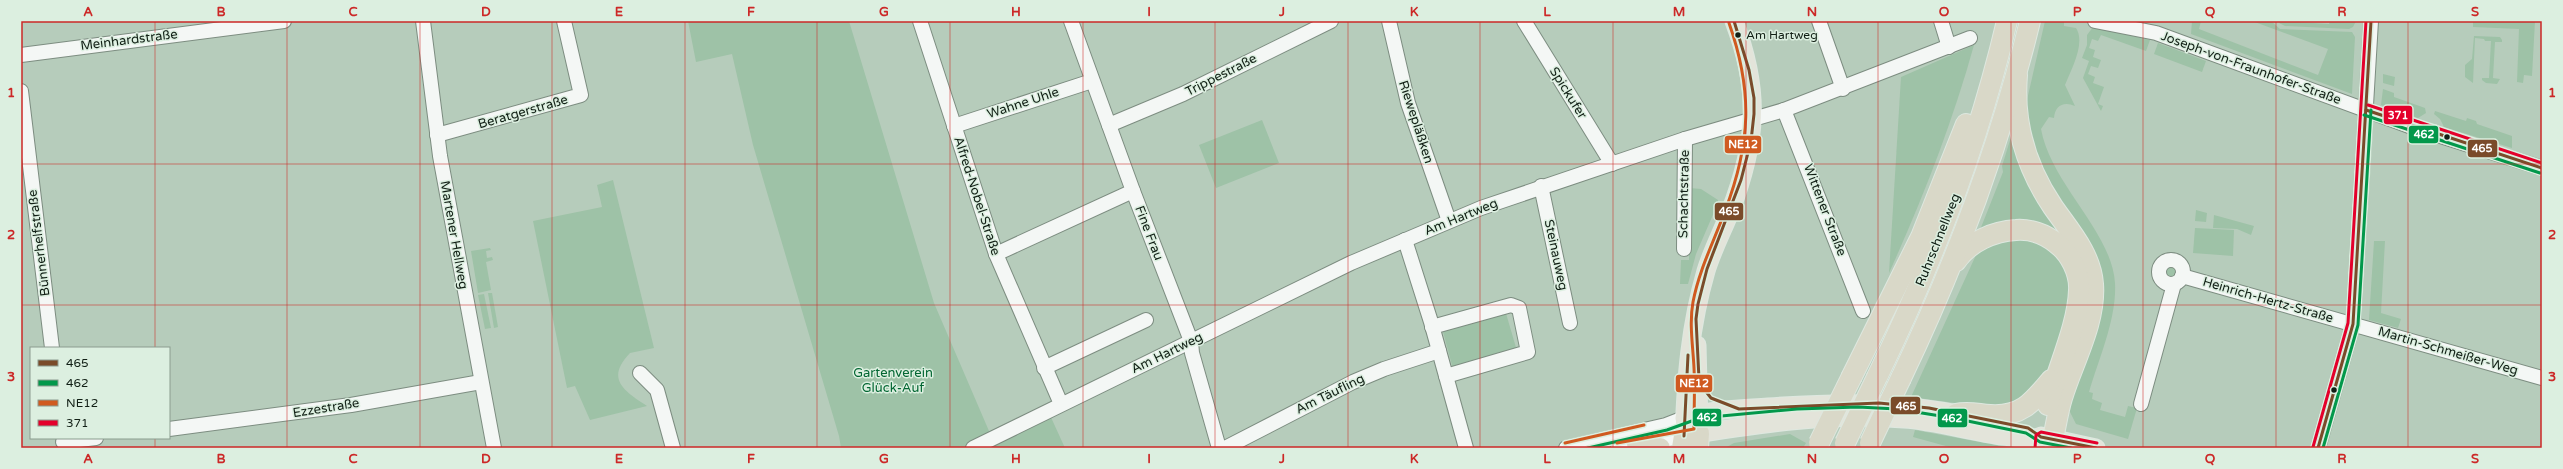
<svg xmlns="http://www.w3.org/2000/svg" width="2563" height="469" font-family="'Varela Round',sans-serif">
  <style>
    .green { fill: #9ec2a7 }
    .lines { fill: none; stroke-linecap: round; stroke-linejoin: round }
    .minor-casing { stroke: #7d8d81; stroke-width: 16 }
    .major-casing { stroke: #dee8e0; stroke-width: 19 }
    .highway-casing { stroke: #dee8e0; stroke-width: 22 }
    .minor { stroke: #f4f7f5; stroke-width: 14 }
    .major { stroke: #e3e4da; stroke-width: 17 }
    .highway { stroke: #d9d8c8; stroke-width: 20 }
    .highway-bridge-casing { stroke: #dee8e0; stroke-width: 22; stroke-linecap: butt }
    .highway-bridge { stroke: #d9d8c8; stroke-width: 20 }
    .bus-1-casing { stroke: #dcefe0; stroke-width: 6 }
    .bus-2-casing { stroke: #dcefe0; stroke-width: 6 }
    .bus-3-casing { stroke: #dcefe0; stroke-width: 6 }
    .bus-4-casing { stroke: #dcefe0; stroke-width: 6 }
    .bus-1 { stroke: #7a4b2a; stroke-width: 3 }
    .bus-2 { stroke: #02984b; stroke-width: 3 }
    .bus-3 { stroke: #d05a20; stroke-width: 3 }
    .bus-4 { stroke: #e4002b; stroke-width: 3 }
    .grid { fill: none; stroke: #cc2827; stroke-width: 1; stroke-opacity: 0.55 }
    .bus-dot { fill: #111f15; stroke: #dcefe0; stroke-width: 1.5 }
    .labels { text-anchor: middle; dominant-baseline: central; stroke-width: 3; stroke-linejoin: round; paint-order: stroke }
    .bus-label { font-size: 12px; fill: #111f15; stroke: #dcefe0; text-anchor: start }
    .street-label { font-size: 13px; fill: #111f15; stroke: #dcefe0 }
    .park-label { font-size: 13px; fill: #026632; stroke: #dcefe0 }
    .line-badge { stroke: #dcefe0; stroke-width: 1.5 }
    .badge-label { font-size: 11px; text-anchor: middle; font-weight: bold; fill: #fff }
    .neatline { fill: none; stroke: #cc2827; stroke-width: 1.5 }
    .grid-label { font-size: 13px; text-anchor: middle; font-weight: bold; fill: #cc2827 }
  </style>
  <rect width="100%" height="100%" fill="#b6ccbb"/>
  <g class="green">
    <path d="M688,21H849L934,303L992,438L1049,413L1065,448H841L839,436L753,145L732,54L696,62Z"/>
    <path d="M2045,21H2064V26L2076,28C2086,43 2071,70 2065,85L2075,106C2064,101 2055,105 2054,118L2049,117L2041,129C2051,184 2112,232 2115,283C2117,318 2099,358 2089,392L2093,393L2092,399L2102,403L2100,410L2125,417L2128,406L2137,408L2128,439L2076,424L2070,412H2065L2093,322L2026,129L2027,100Z"/>
    <path d="M2192,21H2201L2199,29L2318,75L2328,49L2252,21H2271L2280,29L2352,32L2355,37L2352,94L2191,34Z"/>
    <path d="M2281,21L2329,24L2330,21H2356L2353,27L2349,29L2285,26L2279,23Z"/>
    <path d="M2473,21H2535L2532,76L2524,75L2523,83L2517,82L2519,29L2473,27Z"/>
    <path d="M2093,27L2150,40L2146,51L2101,35L2098,41L2092,39L2089,48L2095,50L2093,57L2101,60L2098,68L2091,66L2088,74L2095,77L2093,83L2104,87L2098,104L2103,106L2101,111L2083,78L2089,61L2082,58L2087,45V35Z"/>
    <path d="M2474,36L2500,37L2502,40V42H2495L2493,78L2500,79L2497,84L2486,83L2482,80V78H2489L2491,41H2485L2484,39L2475,38L2473,83L2465,77V65L2472,59Z"/>
    <path d="M2158,43L2206,61L2202,72L2154,54Z"/>
    <path d="M1974,45C1952,124 1923,198 1889,273L1901,77Z"/>
    <path d="M2383,74L2395,77L2394,86L2383,83Z"/>
    <path d="M2383,89L2394,93V97L2425,108L2426,113L2418,118L2381,105Z"/>
    <path d="M2435,111L2466,121L2467,118L2476,121L2477,124L2512,136V148L2444,127L2440,119L2434,114Z"/>
    <path d="M2017,118L2060,224V240H1976L2003,172L2002,166Z"/>
    <path d="M1262,120L1279,163L1216,188L1199,145Z"/>
    <path d="M613,180L654,348L630,353C605,379 624,391 647,406L590,420L575,386L567,388L533,221L602,207L597,185Z"/>
    <path d="M1690,188L1701,189L1718,200V203L1696,254L1688,284H1680L1681,260H1689Z"/>
    <path d="M2196,210L2207,213L2206,222L2195,221Z"/>
    <path d="M2214,215L2254,226L2251,235L2237,229L2213,228Z"/>
    <path d="M2195,228L2234,230L2233,256L2193,253Z"/>
    <path d="M2035,236C2041,242 2063,255 2065,262C2079,298 2055,362 2036,393L2005,406L1985,407L1911,397L1976,255L1988,243Z"/>
    <path d="M2374,241H2385L2381,313L2401,319L2398,328L2369,320Z"/>
    <path d="M490,248L491,250L486,251L487,258L492,257L493,260L486,262L491,290L478,293L471,251Z"/>
    <circle cx="2170" cy="272" r="7"/>
    <path d="M488,293H492L498,327L494,328Z"/>
    <path d="M484,294L491,328L485,329L478,295Z"/>
    <path d="M1505,310L1517,351L1453,369L1442,328Z"/>
    <path d="M1915,430L2012,448H1953L1913,437Z"/>
    <path d="M1790,434L1806,443L1803,448H1725L1734,443Z"/>
  </g>
  <g class="lines">
    <g class="minor-casing">
      <g id="minor">
        <path d="M423,21L440,156L494,448"/>
        <path d="M920,21L996,254L1061,404"/>
        <path d="M1071,21L1133,191L1191,341L1192,353L1219,448"/>
        <path d="M1389,21L1408,103L1449,221"/>
        <path d="M1524,21L1612,164"/>
        <path d="M1819,21L1843,89"/>
        <path d="M1941,21L1949,47"/>
        <path d="M2095,21L2156,33L2409,126L2542,168"/>
        <path d="M21,55L284,21"/>
        <path d="M21,91L52,348"/>
        <path d="M1784,110L1863,311"/>
        <path d="M1109,125L1183,94L1331,21"/>
        <path d="M954,126L1092,81"/>
        <path d="M437,135L581,95L564,21"/>
        <path d="M1541,186L1570,323"/>
        <path d="M1405,240L1431,322L1466,448"/>
        <path d="M1684,249L1685,139"/>
        <path d="M996,254L1133,191"/>
        <circle cx="2171" cy="272" r="12"/>
        <path d="M2182,276L2542,378"/>
        <path d="M1432,327L1511,305L1519,308L1528,352L1446,376"/>
        <path d="M1044,368L1146,320"/>
        <path d="M640,373L657,390L673,448"/>
        <path d="M2141,404L2174,284"/>
        <path d="M169,429L351,405L481,382"/>
        <path d="M63,442L96,438"/>
        <path d="M973,448L1351,263L1481,208L1685,139L1784,110L1970,38"/>
        <path d="M1225,448L1353,382L1384,369L1439,351"/>
        <path d="M1566,448L1666,425L1684,418"/>
        <path d="M1618,448L1684,436"/>
        <path d="M2318,448L2353,324L2371,21"/>
      </g>
    </g>
    <g class="major-casing">
      <g id="major">
        <path d="M1734,21C1761,92 1757,142 1730,212C1722,232 1712,251 1706,271C1690,326 1686,378 1684,436C1757,424 1829,413 1904,419C1944,421 2005,443 2041,437"/>
        <path d="M1697,345L1699,425"/>
        <path d="M1684,418C1712,409 1740,409 1768,407C1841,402 1896,401 1968,416"/>
        <path d="M2041,436L2096,448"/>
      </g>
    </g>
    <g class="highway-casing">
      <g id="highway">
        <path d="M2017,75C2013,122 2026,167 2053,207C2069,230 2091,254 2093,284C2096,322 2073,362 2062,398C2058,411 2056,425 2053,439"/>
        <path d="M1956,261C1969,242 1994,231 2016,230C2030,229 2045,234 2056,243C2070,253 2080,273 2079,290C2078,326 2057,369 2048,405"/>
        <path d="M1852,376L1921,237L1966,124"/>
        <path d="M1877,377C1933,262 1978,145 2007,21"/>
        <path d="M1901,378C1956,263 2000,145 2030,21"/>
        <path d="M1956,414C1968,411 1977,414 1990,415C2021,417 2032,403 2051,380"/>
        <path d="M1637,444L1642,448H1660"/>
        <path d="M1682,448L1684,436"/>
        <path d="M1698,448L1699,433"/>
      </g>
    </g>
    <use href="#minor" class="minor"/>
    <use href="#major" class="major"/>
    <use href="#highway" class="highway"/>
    <g class="highway-bridge-casing">
      <g id="highway-bridge">
        <path d="M1819,443L1852,376"/>
        <path d="M1845,443L1877,377"/>
        <path d="M1870,443L1901,378"/>
      </g>
    </g>
    <use href="#highway-bridge" class="highway-bridge"/>
    <g class="bus-1-casing">
      <g id="bus-1">
        <path d="M1734,21L1749,70L1754,98V114L1751,141L1741,180L1707,269L1698,304L1696,319L1699,379L1704,389L1711,398L1739,409L1879,403L1929,408L2028,428L2041,437L2096,448"/>
        <path d="M2366,110L2542,168"/>
        <path d="M1684,436L1688,355"/>
        <path d="M2318,448L2353,324L2371,21"/>
      </g>
    </g>
    <g class="bus-2-casing">
      <g id="bus-2">
        <path d="M2364,115L2540,173"/>
        <path d="M1588,448L1667,430L1700,418L1797,409L1858,407L1897,409L1953,418L2026,433L2040,442L2071,448"/>
        <path d="M2323,448L2358,325L2371,110"/>
      </g>
    </g>
    <g class="bus-3-casing">
      <g id="bus-3">
        <path d="M1565,443L1644,425"/>
        <path d="M1617,443L1694,429C1694,409 1695,389 1694,368C1693,346 1689,324 1693,302C1699,270 1714,241 1725,211C1751,143 1753,91 1729,23"/>
      </g>
    </g>
    <g class="bus-4-casing">
      <g id="bus-4">
        <path d="M2368,105L2542,163"/>
        <path d="M2313,447L2348,323L2366,21"/>
        <path d="M2035,448L2036,435L2041,432L2097,443"/>
      </g>
    </g>
    <use href="#bus-1" class="bus-1"/>
    <use href="#bus-2" class="bus-2"/>
    <use href="#bus-3" class="bus-3"/>
    <use href="#bus-4" class="bus-4"/>
  </g>
  <path class="grid" d="M155,21V348M287,21V448M420,21V448M552,21V448M685,21V448M817,21V448M950,21V448M1083,21V448M1215,21V448M1348,21V448M1480,21V448M1613,21V448M1746,21V448M1878,21V448M2011,21V448M2143,21V448M2276,21V448M2408,21V448M21,164H2542M21,305H2542M155,438V448"/>
  <g class="bus-dot">
    <circle cx="1738" cy="35" r="3.5"/>
    <circle cx="2447" cy="137" r="3.5"/>
    <circle cx="2334" cy="390" r="3.5"/>
  </g>
  <g class="labels">
    <g class="bus-label">
      <text x="1746" y="35">Am Hartweg</text>
    </g>
    <g class="street-label">
      <text transform="translate(129 40) rotate(-7)">Meinhardstraße</text>
      <text transform="translate(2251 68) rotate(20)">Joseph-von-Fraunhofer-Straße</text>
      <text transform="translate(1221 75) rotate(-27)">Trippestraße</text>
      <text transform="translate(1568 93) rotate(58)">Spickufer</text>
      <text transform="translate(1023 103) rotate(-18)">Wahne Uhle</text>
      <text transform="translate(523 112) rotate(-16)">Beratgerstraße</text>
      <text transform="translate(1416 122) rotate(72)">Riewepläßken</text>
      <text transform="translate(1684 194) rotate(-89)">Schachtstraße</text>
      <text transform="translate(977 196) rotate(72)">Alfred-Nobel-Straße</text>
      <text transform="translate(1825 210) rotate(69)">Wittener Straße</text>
      <text transform="translate(1461 217) rotate(-22)">Am Hartweg</text>
      <text transform="translate(1149 233) rotate(69)">Fine Frau</text>
      <text transform="translate(454 235) rotate(80)">Martener Hellweg</text>
      <text transform="translate(1938 240) rotate(-68)">Ruhrschnellweg</text>
      <text transform="translate(39 243) rotate(-97)">Bünnerhelfstraße</text>
      <text transform="translate(1556 255) rotate(78)">Steinauweg</text>
      <text transform="translate(2268 300) rotate(16)">Heinrich-Hertz-Straße</text>
      <text transform="translate(2448 351) rotate(16)">Martin-Schmeißer-Weg</text>
      <text transform="translate(1167 353) rotate(-26)">Am Hartweg</text>
      <text transform="translate(1330 394) rotate(-26)">Am Täufling</text>
      <text transform="translate(326 408) rotate(-9)">Ezzestraße</text>
    </g>
    <g class="park-label">
      <text x="893" y="373">Gartenverein<tspan x="893" dy="15">Glück-Auf</tspan></text>
    </g>
  </g>
  <g class="line-badge">
    <rect x="2383" y="105" width="30" height="20" rx="4" fill="#e4002b"/>
    <rect x="2408" y="125" width="31" height="19" rx="4" fill="#02984b"/>
    <rect x="1724" y="135" width="38" height="19" rx="4" fill="#d05a20"/>
    <rect x="2467" y="139" width="31" height="19" rx="4" fill="#7a4b2a"/>
    <rect x="1714" y="202" width="30" height="19" rx="4" fill="#7a4b2a"/>
    <rect x="1675" y="374" width="38" height="19" rx="4" fill="#d05a20"/>
    <rect x="1890" y="396" width="31" height="19" rx="4" fill="#7a4b2a"/>
    <rect x="1692" y="408" width="30" height="19" rx="4" fill="#02984b"/>
    <rect x="1937" y="408" width="31" height="20" rx="4" fill="#02984b"/>
  </g>
  <g class="badge-label">
    <text x="2398" y="119">371</text>
    <text x="2424" y="138">462</text>
    <text x="1743" y="148">NE12</text>
    <text x="2482" y="152">465</text>
    <text x="1729" y="215">465</text>
    <text x="1694" y="387">NE12</text>
    <text x="1906" y="410">465</text>
    <text x="1707" y="421">462</text>
    <text x="1952" y="422">462</text>
  </g>
  <rect width="2563" height="469" fill="none" stroke="#dcefe0" stroke-width="44"/>
  <rect x="30" y="347" width="140" height="92" fill="#dcefe0" stroke="#8b9c8f"/>
  <rect x="38" y="360" width="20" height="6" fill="#7a4b2a" stroke="#8b9c8f"/>
  <text x="66" y="367" font-size="12" fill="#111f15">465</text>
  <rect x="38" y="380" width="20" height="6" fill="#02984b" stroke="#8b9c8f"/>
  <text x="66" y="387" font-size="12" fill="#111f15">462</text>
  <rect x="38" y="400" width="20" height="6" fill="#d05a20" stroke="#8b9c8f"/>
  <text x="66" y="407" font-size="12" fill="#111f15">NE12</text>
  <rect x="38" y="420" width="20" height="6" fill="#e4002b" stroke="#8b9c8f"/>
  <text x="66" y="427" font-size="12" fill="#111f15">371</text>
  <rect x="22" y="22" width="2519" height="425" class="neatline"/>
  <g class="grid-label">
    <text x="88" y="16">A</text>
    <text x="221" y="16">B</text>
    <text x="353" y="16">C</text>
    <text x="486" y="16">D</text>
    <text x="619" y="16">E</text>
    <text x="751" y="16">F</text>
    <text x="884" y="16">G</text>
    <text x="1016" y="16">H</text>
    <text x="1149" y="16">I</text>
    <text x="1282" y="16">J</text>
    <text x="1414" y="16">K</text>
    <text x="1547" y="16">L</text>
    <text x="1679" y="16">M</text>
    <text x="1812" y="16">N</text>
    <text x="1944" y="16">O</text>
    <text x="2077" y="16">P</text>
    <text x="2210" y="16">Q</text>
    <text x="2342" y="16">R</text>
    <text x="2475" y="16">S</text>
    <text x="11" y="97">1</text>
    <text x="2552" y="97">1</text>
    <text x="11" y="239">2</text>
    <text x="2552" y="239">2</text>
    <text x="11" y="381">3</text>
    <text x="2552" y="381">3</text>
    <text x="88" y="463">A</text>
    <text x="221" y="463">B</text>
    <text x="353" y="463">C</text>
    <text x="486" y="463">D</text>
    <text x="619" y="463">E</text>
    <text x="751" y="463">F</text>
    <text x="884" y="463">G</text>
    <text x="1016" y="463">H</text>
    <text x="1149" y="463">I</text>
    <text x="1282" y="463">J</text>
    <text x="1414" y="463">K</text>
    <text x="1547" y="463">L</text>
    <text x="1679" y="463">M</text>
    <text x="1812" y="463">N</text>
    <text x="1944" y="463">O</text>
    <text x="2077" y="463">P</text>
    <text x="2210" y="463">Q</text>
    <text x="2342" y="463">R</text>
    <text x="2475" y="463">S</text>
  </g>
</svg>
